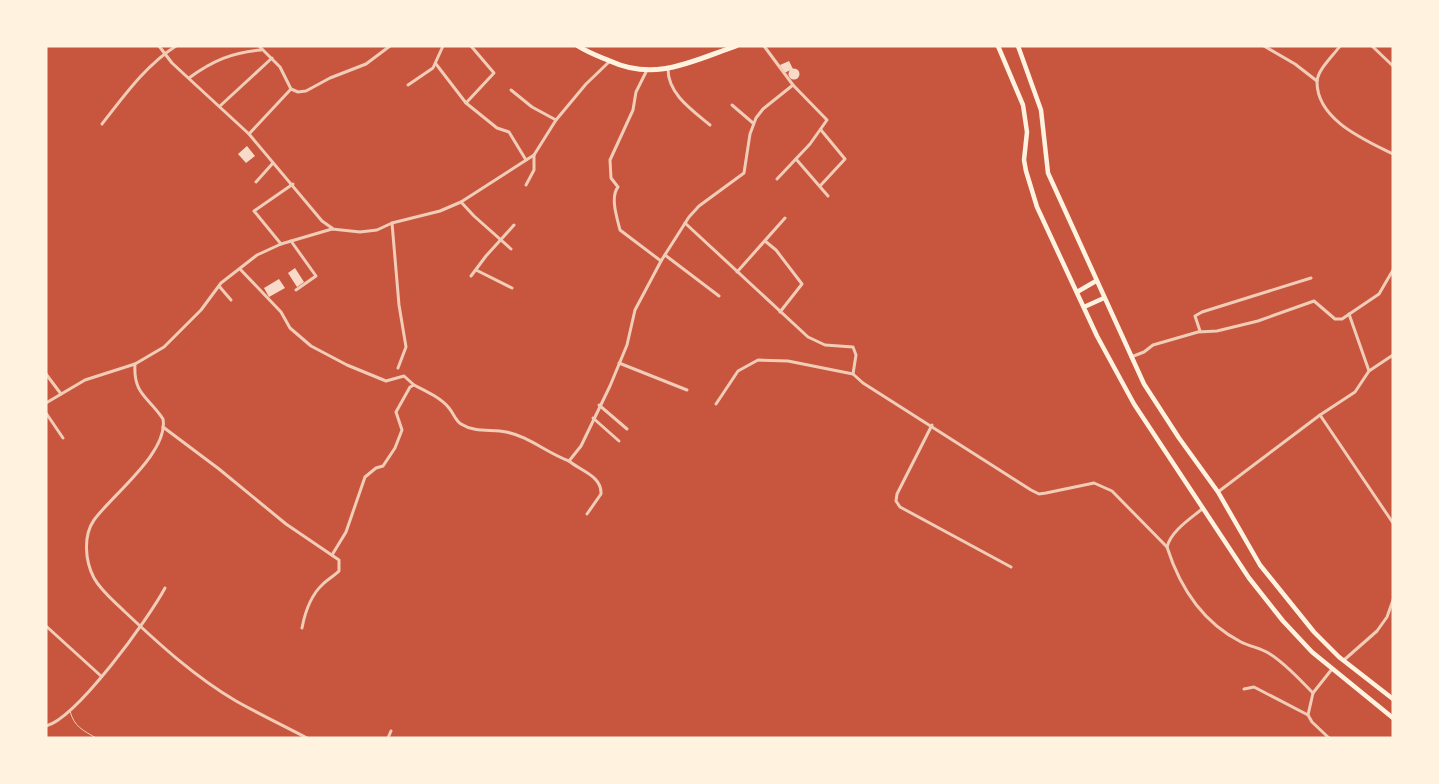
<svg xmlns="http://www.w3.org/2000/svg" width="1439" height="784" font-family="'IBM Plex Serif',serif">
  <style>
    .building { fill: #f7dbc8 }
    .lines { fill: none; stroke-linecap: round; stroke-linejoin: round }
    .service { stroke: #f1ccb7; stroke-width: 1 }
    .minor { stroke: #f1ccb7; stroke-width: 3 }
    .secondary { stroke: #fff3e0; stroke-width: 4.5 }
    .primary { stroke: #fff3e0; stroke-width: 5 }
  </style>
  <rect width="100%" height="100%" fill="#c8553d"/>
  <g class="building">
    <path d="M789,61L793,69L784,73L780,65Z"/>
    <circle cx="794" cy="74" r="5.5"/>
    <path d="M247,146L255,156L246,163L238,154Z"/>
    <path d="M295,268L304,282L297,287L288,273Z"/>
    <path d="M279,279L285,288L269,297L264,288Z"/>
  </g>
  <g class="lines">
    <path class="service" d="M70,711C74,727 83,730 96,738"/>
    <g class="minor">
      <path d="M159,46L172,63L249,134L322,221L332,228"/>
      <path d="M259,46L280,67L291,89"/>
      <path d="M764,46L793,85L827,120L810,144L777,179"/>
      <path d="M1264,46L1295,64L1317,81"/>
      <path d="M1340,46C1333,56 1317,70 1317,82C1317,120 1365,140 1393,154"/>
      <path d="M1372,46L1393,66"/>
      <path d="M436,64L466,103L497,128L509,132L526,160"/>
      <path d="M668,69C668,94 692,110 710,125"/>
      <path d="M646,72L636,92L633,110L610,160L611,178L618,187C610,197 617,218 620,230L661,261"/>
      <path d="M189,78C212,61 233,52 261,50"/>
      <path d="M408,85L433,68L443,46"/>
      <path d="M511,90L532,107L556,120"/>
      <path d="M466,103L494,73L471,46"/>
      <path d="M732,105L753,123"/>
      <path d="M220,106L272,58"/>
      <path d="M102,124C124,96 146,65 176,46"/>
      <path d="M249,134L291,89L298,92L306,91L330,78L366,64L390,46"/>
      <path d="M796,159L828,196"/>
      <path d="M256,182L273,163"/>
      <path d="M526,185L534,170V155"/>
      <path d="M820,186L845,159L821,130"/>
      <path d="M461,202L474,216L511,249"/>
      <path d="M392,223L399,305L406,347L398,368"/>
      <path d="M685,223L808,337L825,345L853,347L856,355L853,374L863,383L1031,490L1039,494L1046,493L1094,483L1112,491L1167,547"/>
      <path d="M291,241L316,276L296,290"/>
      <path d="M765,241L776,250L802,284L780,312"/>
      <path d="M281,244L254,211L293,184"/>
      <path d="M665,255L719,296"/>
      <path d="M240,269L281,312L290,328L311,346L347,365L386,381L404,376L414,385"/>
      <path d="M476,270L512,288"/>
      <path d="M737,272L785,218"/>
      <path d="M471,276L486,256L514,225"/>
      <path d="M219,286L231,300"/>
      <path d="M1349,314L1369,371"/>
      <path d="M1200,331L1195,316L1202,312L1311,278"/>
      <path d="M1131,357L1144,352L1153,345L1198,332L1217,331L1258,321L1314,301L1335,319H1342L1379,294L1393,270"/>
      <path d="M619,363L687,390"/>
      <path d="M135,364C133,395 149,397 163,419C169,452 112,495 94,520C83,536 85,561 94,578C101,591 114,601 124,611C159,644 195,677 236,701C259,714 284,726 307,738"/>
      <path d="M46,374L61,394"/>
      <path d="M46,403L85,380L135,364L164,347L201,310L221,283L257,255L281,244L332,229L360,232L377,230L392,223L440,211L461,202L534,155L556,120L586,84L610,61"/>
      <path d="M716,404L738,371L758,360L788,361L853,374"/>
      <path d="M599,405L627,429"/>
      <path d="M46,413L63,438"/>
      <path d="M1320,415L1393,523"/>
      <path d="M593,418L619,441"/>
      <path d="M932,425L897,494L896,501L900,507L1011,567"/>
      <path d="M163,427L219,469L286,524L339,560V571C334,576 328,579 323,584C311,595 305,612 302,628"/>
      <path d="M1218,492L1320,415L1355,392L1369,371L1393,355"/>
      <path d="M1202,509C1190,519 1171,531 1167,547C1180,588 1202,622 1241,642C1251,647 1261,648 1270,654C1286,664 1299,679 1313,693"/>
      <path d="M587,514L601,494C602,476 581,471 569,461L581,446L610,386L627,345L635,310L661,261L689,217L699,206L744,173L750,134L756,118L763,109L793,85"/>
      <path d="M332,555L346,532L365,477L376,468L383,466L395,448L402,430L396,412L410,387L414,385C426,391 441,398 449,408C454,414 455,420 461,424C475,433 491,429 506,432C528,436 547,453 569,461"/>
      <path d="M46,626L101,676"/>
      <path d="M1344,660L1377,631L1387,617L1393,600"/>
      <path d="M1244,689L1254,687L1308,715"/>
      <path d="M46,726C77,718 149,618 165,588"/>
      <path d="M388,738L391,731"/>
      <path d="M1329,738L1312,722L1308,715L1313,693L1332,669"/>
    </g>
    <g class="secondary">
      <path d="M998,46L1023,105L1027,132L1024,160L1026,171L1037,207L1097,336L1134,404L1249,578L1283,621L1312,652L1393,718"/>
      <path d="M1018,46L1041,110L1048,173L1144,384L1179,438L1218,492L1260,565L1314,632L1339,657L1393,699"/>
      <path d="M1077,292L1096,281"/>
      <path d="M1084,307L1104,298"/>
    </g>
    <path class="primary" d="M578,46C589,53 598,56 610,61C656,82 692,61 736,46"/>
  </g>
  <rect width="1439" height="784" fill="none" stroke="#fff3e0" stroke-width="95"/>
</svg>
